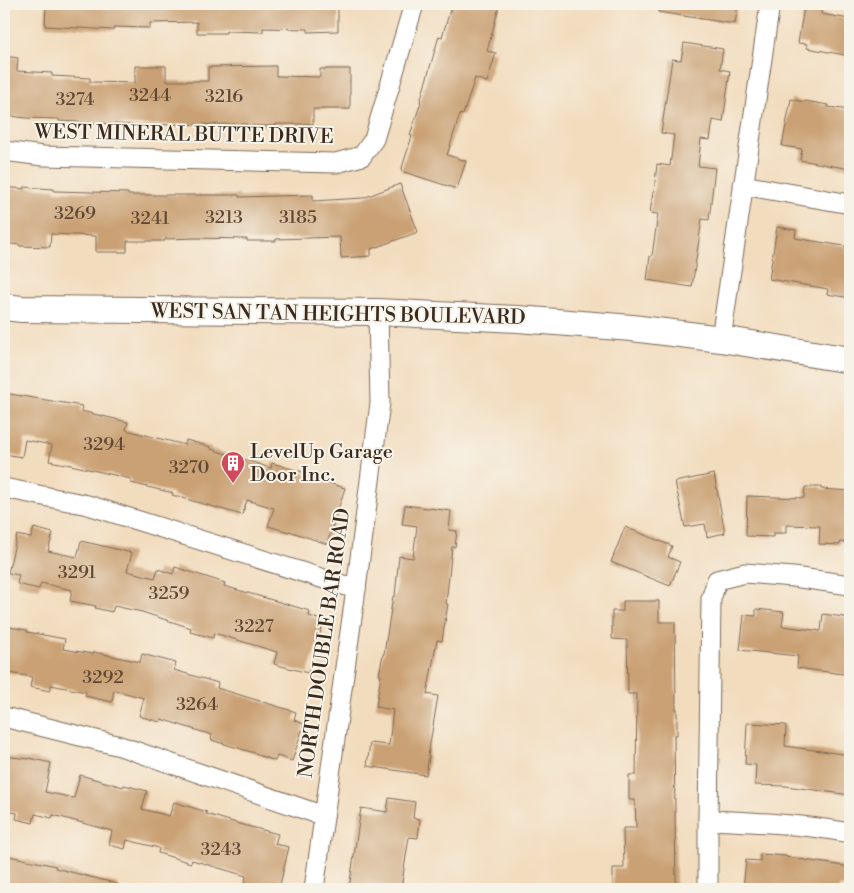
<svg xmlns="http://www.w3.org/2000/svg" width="854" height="893" font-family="'Libre Bodoni',serif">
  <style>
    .building { fill: #caa174 }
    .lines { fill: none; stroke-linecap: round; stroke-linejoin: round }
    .street-casing { stroke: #7b6856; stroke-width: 21 }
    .secondary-casing { stroke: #7b6856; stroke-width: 28 }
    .street { stroke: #fff; stroke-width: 19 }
    .secondary { stroke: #fff; stroke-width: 26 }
    .labels { text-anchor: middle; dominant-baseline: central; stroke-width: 4; stroke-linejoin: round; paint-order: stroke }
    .number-label { font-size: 18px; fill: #5f4834 }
    .street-label { font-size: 20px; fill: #3b2a1e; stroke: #f7f3e8 }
    .poi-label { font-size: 20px; fill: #3b2a1e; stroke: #f7f3e8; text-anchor: start }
  </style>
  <rect width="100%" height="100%" fill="#f7f3e8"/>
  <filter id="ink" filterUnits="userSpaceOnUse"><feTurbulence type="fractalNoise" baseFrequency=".02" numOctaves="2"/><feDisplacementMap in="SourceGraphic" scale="10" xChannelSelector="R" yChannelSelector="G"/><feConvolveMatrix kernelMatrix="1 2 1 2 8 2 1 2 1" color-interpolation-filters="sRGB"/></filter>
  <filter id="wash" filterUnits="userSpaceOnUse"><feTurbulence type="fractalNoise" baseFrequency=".0096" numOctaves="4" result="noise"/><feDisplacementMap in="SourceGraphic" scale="20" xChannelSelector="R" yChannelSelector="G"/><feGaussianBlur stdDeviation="1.12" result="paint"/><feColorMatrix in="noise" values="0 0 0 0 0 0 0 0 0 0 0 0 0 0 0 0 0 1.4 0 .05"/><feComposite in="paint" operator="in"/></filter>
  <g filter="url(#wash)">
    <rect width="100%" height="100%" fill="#f2dcbe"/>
    <g id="blocks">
      <g class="building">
        <path d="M46,4H338V31L308,32V29L263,28V32L226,31V33H197V22L150,23V28L114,27L113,30L45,26Z"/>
        <path d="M452,4H500L487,51L496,53L487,82L475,78L463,115L460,114L447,155L466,161L457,189L401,171L412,136L410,135L421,102H420L439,36L442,37Z"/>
        <path d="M659,4H738L735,24L658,12Z"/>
        <path d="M804,7L822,9L821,14L850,19V56L807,48V44L798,43Z"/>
        <path d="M684,43L723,49L720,69L730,71L723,122L713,120L710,140L701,139L698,166L715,168L709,220L702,219L692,287L647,280L650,256H652L658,214L650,213L653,192H654L657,164L670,166L674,135L661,133L672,59L681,60Z"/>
        <path d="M4,56L18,58L17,71L52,73V76L90,78V82L135,83V66H166V81H208V67L276,66V76L320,77V69H350V109H313V124H276V126H247V124L134,125L59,121V119L26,118L4,115Z"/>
        <path d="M791,99L804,102L805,101L828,105V107L850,110V169L800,160L802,149L782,146Z"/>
        <path d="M400,184L418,232L371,249V256L341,258L340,237L276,239V241H247V239L196,238L165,239V241H127V252H96V236L51,234L50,247L20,246V245L4,243V187L24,189V187L54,189V191L128,193V195H239V197L313,195V201L363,198Z"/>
        <path d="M777,227L796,230L795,238L850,247V298L827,294L828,289L769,279Z"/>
        <path d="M4,393L82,406L81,411L128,422L126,430L185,445L186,440L211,447V449L271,468L272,463L306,473V476L345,488L327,544L289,531V532L268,526L274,508L247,500L242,515L172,495L173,493L131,483V479L71,465L49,461L52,445L25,440L22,457L4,454Z"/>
        <path d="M714,474L725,533L707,537L705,524L685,527L675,482Z"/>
        <path d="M805,487H821V489L850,491V543L840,542V545L819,544L820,526L786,525V533H773V537L746,536L747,496L804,498Z"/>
        <path d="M405,505L451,511L449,530L457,531L455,547H452L446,604H448L442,641L437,640L427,694L438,696L428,756H429L426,775L367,766L370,743L389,745L393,710L376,707L381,675H379L383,654H384L393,596H395L399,556L413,558L417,526L402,524Z"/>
        <path d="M625,527L672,546L668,557L680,562L670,586L611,562Z"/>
        <path d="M34,528L53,533L48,551L77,557L81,541L103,546L132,553L127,571L155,578L158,569L173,574L175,567L225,583L224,586L310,611L309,616L324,621L308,673L274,664L277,652L214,633L213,638L190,632L191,628L142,612L114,606L112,612L95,608L96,606L70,601L72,590L41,583L39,589L17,584L19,575L8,573L17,535L31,538Z"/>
        <path d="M623,601H659V622H675L676,709H677V735H674L676,886H666V889H613V868H624L623,828H636L635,800H629V775H636L637,694H628L627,640L612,639V611H623Z"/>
        <path d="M756,609L784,612L782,626L821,631L823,614L850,618V675L797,668L798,656L740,650L744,615L756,616Z"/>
        <path d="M4,626L27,630V632L65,639L63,649L93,654L94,652L140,662L142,654L176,663L174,670L218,683L217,688L296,712L294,720L304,724L292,761L277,756L275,761L258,755V754L211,740L212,735L161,719L160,722L139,716L144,698L114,690L112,702L85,696L86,692L51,685L50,691L30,687L32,677L4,672Z"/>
        <path d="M747,723L786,725L785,746L850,755V795L786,786L755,785L756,765L745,764Z"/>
        <path d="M4,756L29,759V758L51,763L45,792L74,798L80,775L123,787L124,785L147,791L142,809L169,816L174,802L207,812L206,814L247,826L278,834L275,844L289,847L280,885L267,882L266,889H262L244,885L246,876L192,860L191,863L158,853L159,848L127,840L125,849L109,845L112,831L53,815L52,818L35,814L33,823L16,819L17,813L4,811Z"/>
        <path d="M389,798L415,802L413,818L420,819L418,838L409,837L401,889H349L361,808L387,812Z"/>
        <path d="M760,854L786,856V857L850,867V888L839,886V889H743L746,860L760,861Z"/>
        <path d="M4,855L56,866L55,868L118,884L117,889H4Z"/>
      </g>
    </g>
  </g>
  <g filter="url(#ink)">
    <use href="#blocks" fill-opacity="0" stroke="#7b6856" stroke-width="1"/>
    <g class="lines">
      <g class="street-casing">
        <g id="street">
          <path d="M4,151L43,156L336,163L362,156L374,139L414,4"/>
          <path d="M743,185L850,204"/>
          <path d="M721,339L770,4"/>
          <path d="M4,488L88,505L356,589"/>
          <path d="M4,717L120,746L324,816"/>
          <path d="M708,820C756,822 803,824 850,833"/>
          <path d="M314,889L356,589L380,403L378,312"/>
          <path d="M708,889V820L711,599L717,580L745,573L793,577L850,585"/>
        </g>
      </g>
      <g class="secondary-casing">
        <path id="secondary" d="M4,307L22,309L378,312L518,319L632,328L721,339L850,360"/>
      </g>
      <use href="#street" class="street"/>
      <use href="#secondary" class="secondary"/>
    </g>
  </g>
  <defs>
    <g id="building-pin" transform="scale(1.25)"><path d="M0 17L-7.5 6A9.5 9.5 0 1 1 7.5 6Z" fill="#d1495b" stroke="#f7f3e8"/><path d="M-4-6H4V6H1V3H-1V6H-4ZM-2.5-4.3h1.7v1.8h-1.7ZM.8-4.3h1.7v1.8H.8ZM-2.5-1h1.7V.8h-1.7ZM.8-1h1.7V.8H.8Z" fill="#fff"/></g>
  </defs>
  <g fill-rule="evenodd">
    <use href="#building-pin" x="233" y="463"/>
  </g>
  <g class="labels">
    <g class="number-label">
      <text x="150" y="95">3244</text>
      <text x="224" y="96">3216</text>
      <text x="75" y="99">3274</text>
      <text x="75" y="213">3269</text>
      <text x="224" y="217">3213</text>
      <text x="298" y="217">3185</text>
      <text x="150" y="218">3241</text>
      <text x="104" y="444">3294</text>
      <text x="189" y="467">3270</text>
      <text x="77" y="572">3291</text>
      <text x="169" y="593">3259</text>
      <text x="254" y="626">3227</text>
      <text x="103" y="677">3292</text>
      <text x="197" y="704">3264</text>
      <text x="221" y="849">3243</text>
    </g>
    <g class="street-label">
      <text transform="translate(184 135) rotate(1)">WEST MINERAL BUTTE DRIVE</text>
      <text transform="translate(338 315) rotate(1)">WEST SAN TAN HEIGHTS BOULEVARD</text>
      <text transform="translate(325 643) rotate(-82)">NORTH DOUBLE BAR ROAD</text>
    </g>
    <g class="poi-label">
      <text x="250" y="452">LevelUp Garage<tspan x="250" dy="23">Door Inc.</tspan></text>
    </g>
  </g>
  <rect width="854" height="893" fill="none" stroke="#f7f3e8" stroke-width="20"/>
</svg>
